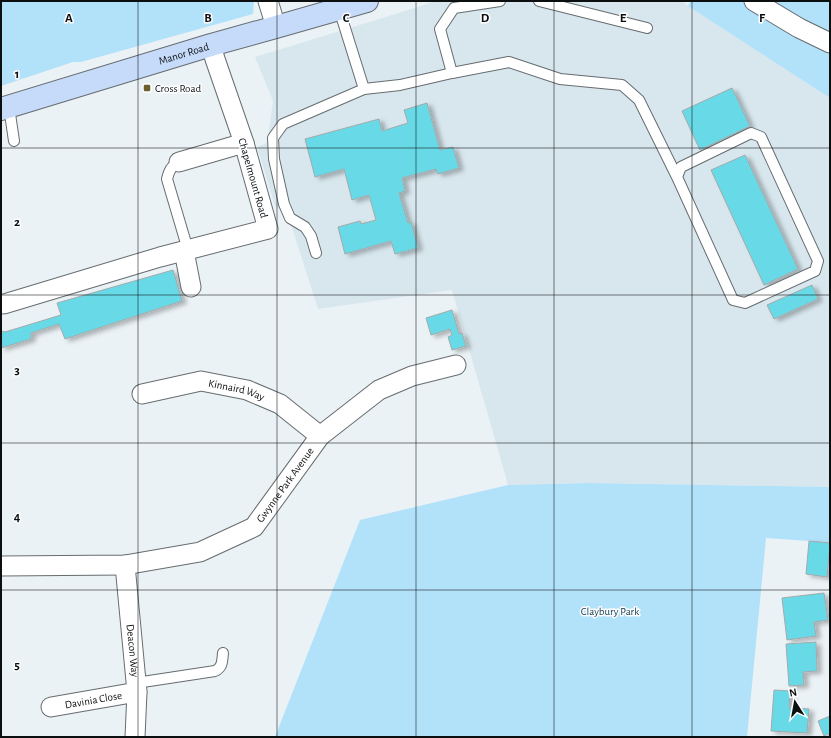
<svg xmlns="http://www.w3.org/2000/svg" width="831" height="738" font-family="'Alegreya Sans',sans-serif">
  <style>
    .built { fill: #d8e7ee }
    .green { fill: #b2e1fa }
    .building { fill: #68dae7; stroke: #a2aaab; filter: url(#shadow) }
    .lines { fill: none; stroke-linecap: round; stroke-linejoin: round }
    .lane-casing { stroke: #666c6f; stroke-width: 12 }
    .street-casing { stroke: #666c6f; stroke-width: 21 }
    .secondary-casing { stroke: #666c6f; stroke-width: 24 }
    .lane { stroke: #fff; stroke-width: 10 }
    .street { stroke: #fff; stroke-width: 19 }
    .secondary { stroke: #c6daf9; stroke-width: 22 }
    .grid { fill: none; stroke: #0c0f10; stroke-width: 1; stroke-opacity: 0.55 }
    .poi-dot { fill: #6b612e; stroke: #fdfeff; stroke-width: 1.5 }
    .labels { text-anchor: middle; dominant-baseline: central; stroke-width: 3; stroke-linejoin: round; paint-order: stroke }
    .street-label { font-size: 11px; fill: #0c0f10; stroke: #fdfeff }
    .poi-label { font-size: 11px; fill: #0c0f10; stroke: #fdfeff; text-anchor: start }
    .park-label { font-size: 11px; fill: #0f3749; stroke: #fdfeff }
    .grid-label { font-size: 13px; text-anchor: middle; font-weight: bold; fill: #0c0f10; stroke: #fdfeff; stroke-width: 3; stroke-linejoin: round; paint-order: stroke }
  </style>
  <defs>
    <filter id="shadow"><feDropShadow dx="4.5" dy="2.5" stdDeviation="2" flood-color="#0004"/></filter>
  </defs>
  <rect width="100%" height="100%" fill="#ebf2f6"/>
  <path class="built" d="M435,1H681L830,98V487L590,483L508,485L452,290L318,309L288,215L275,206L257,147L267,143L273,101L255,57L418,7Z"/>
  <g class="green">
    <path d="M1,1H254L253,14L81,62H73L1,86Z"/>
    <path d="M691,1H830V98L688,6Z"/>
    <path d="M590,483L830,487V543L809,541L766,538L747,737H275L360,520L508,485Z"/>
  </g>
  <g class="building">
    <path d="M732,88L750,126L700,150L682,111Z"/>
    <path d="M427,103L440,150L453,147L459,168L438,174L436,169L402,178L405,191L399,193L408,223L411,222L418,248L395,254L391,241L345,254L338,227L360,221L361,224L376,220L369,195L352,200L344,169L315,177L305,139L379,119L382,131L408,123L404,110Z"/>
    <path d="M745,155L798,269L764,285L711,170Z"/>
    <path d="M173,270L182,301L65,339L59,324L31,333V339L1,348V331L5,332L61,315L57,303Z"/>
    <path d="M812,285L818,299L774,319L767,305Z"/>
    <path d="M452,310L459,334L462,333L466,346L452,350L448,337L452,335L450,329L431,335L426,318Z"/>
    <path d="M809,541L830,543L827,577L806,574Z"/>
    <path d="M824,593L828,620L814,622L816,636L787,640L782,598Z"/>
    <path d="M816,642L817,671L803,672L804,685L789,686L786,644Z"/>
    <path d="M774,690L790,691L789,708L809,709L807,733L771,731Z"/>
    <path d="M830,716V733L824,736L818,721Z"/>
  </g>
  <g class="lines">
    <g class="lane-casing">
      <g id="lane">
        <path d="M539,1L647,28"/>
        <path d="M339,9L364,89"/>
        <path d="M452,73L440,29L454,8L500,1"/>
        <path d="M9,107L14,141"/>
        <path d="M179,162C171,166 169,171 167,179L188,250"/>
        <path d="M316,253L311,236L305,227L290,218L284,204L274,159L273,138L283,124L364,89L400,85L452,73L509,62L560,79L622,85L639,100L677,177L733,300L745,303L815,271L818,261L761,137L751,133L681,167L677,177"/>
        <path d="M136,683L215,671C223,667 222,661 223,653"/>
      </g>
    </g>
    <g class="street-casing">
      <g id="street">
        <path d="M268,1L276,27"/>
        <path d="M754,1L799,28L830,43"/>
        <path d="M179,162L244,143"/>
        <path d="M184,251L191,287"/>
        <path d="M4,304L160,257L268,229L244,143L215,59L211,45"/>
        <path id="s1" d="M142,394L201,381L247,390L280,404L320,436"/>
        <path id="s2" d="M125,565L137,692L135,737"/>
        <path id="s3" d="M1,566L125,565L200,552L254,527L320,436L379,390L412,376L456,365"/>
        <path id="s4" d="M51,707L137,692"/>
      </g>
    </g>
    <g class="secondary-casing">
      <g id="secondary">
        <path id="s5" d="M1,109L211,45L276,27L367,1"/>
      </g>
    </g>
    <use href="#lane" class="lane"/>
    <use href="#street" class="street"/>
    <use href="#secondary" class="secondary"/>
  </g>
  <path class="grid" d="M138,1V737M277,1V737M416,1V737M554,1V737M692,1V737M1,148H830M1,295H830M1,443H830M1,590H830"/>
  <rect class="poi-dot" x="143" y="84" width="8" height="8" rx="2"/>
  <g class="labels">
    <g class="street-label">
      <text stroke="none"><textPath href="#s5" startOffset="191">Manor Road</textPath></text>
      <text transform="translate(253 178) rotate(74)">Chapelmount Road</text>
      <text stroke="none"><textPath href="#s1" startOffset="97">Kinnaird Way</textPath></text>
      <text stroke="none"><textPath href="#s3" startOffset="312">Gwynne Park Avenue</textPath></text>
      <text stroke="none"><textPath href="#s2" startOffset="86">Deacon Way</textPath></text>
      <text stroke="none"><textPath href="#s4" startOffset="43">Davinia Close</textPath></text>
    </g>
    <g class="poi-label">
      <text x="155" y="88">Cross Road</text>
    </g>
    <g class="park-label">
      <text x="610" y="611">Claybury Park</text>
    </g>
  </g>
  <g class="grid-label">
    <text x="69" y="22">A</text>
    <text x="208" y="22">B</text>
    <text x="346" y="22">C</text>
    <text x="485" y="22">D</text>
    <text x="623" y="22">E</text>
    <text x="762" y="22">F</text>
    <text x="17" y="78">1</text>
    <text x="17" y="226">2</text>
    <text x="17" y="374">3</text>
    <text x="17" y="521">4</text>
    <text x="17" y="669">5</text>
  </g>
  <rect width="831" height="738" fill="none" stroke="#0c0f10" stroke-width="4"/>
  <g transform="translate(795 702) rotate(349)" stroke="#fdfeff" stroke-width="3" paint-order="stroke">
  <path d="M0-3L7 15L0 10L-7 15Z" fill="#0c0f10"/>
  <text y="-6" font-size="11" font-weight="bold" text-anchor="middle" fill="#0c0f10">N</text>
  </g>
</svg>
